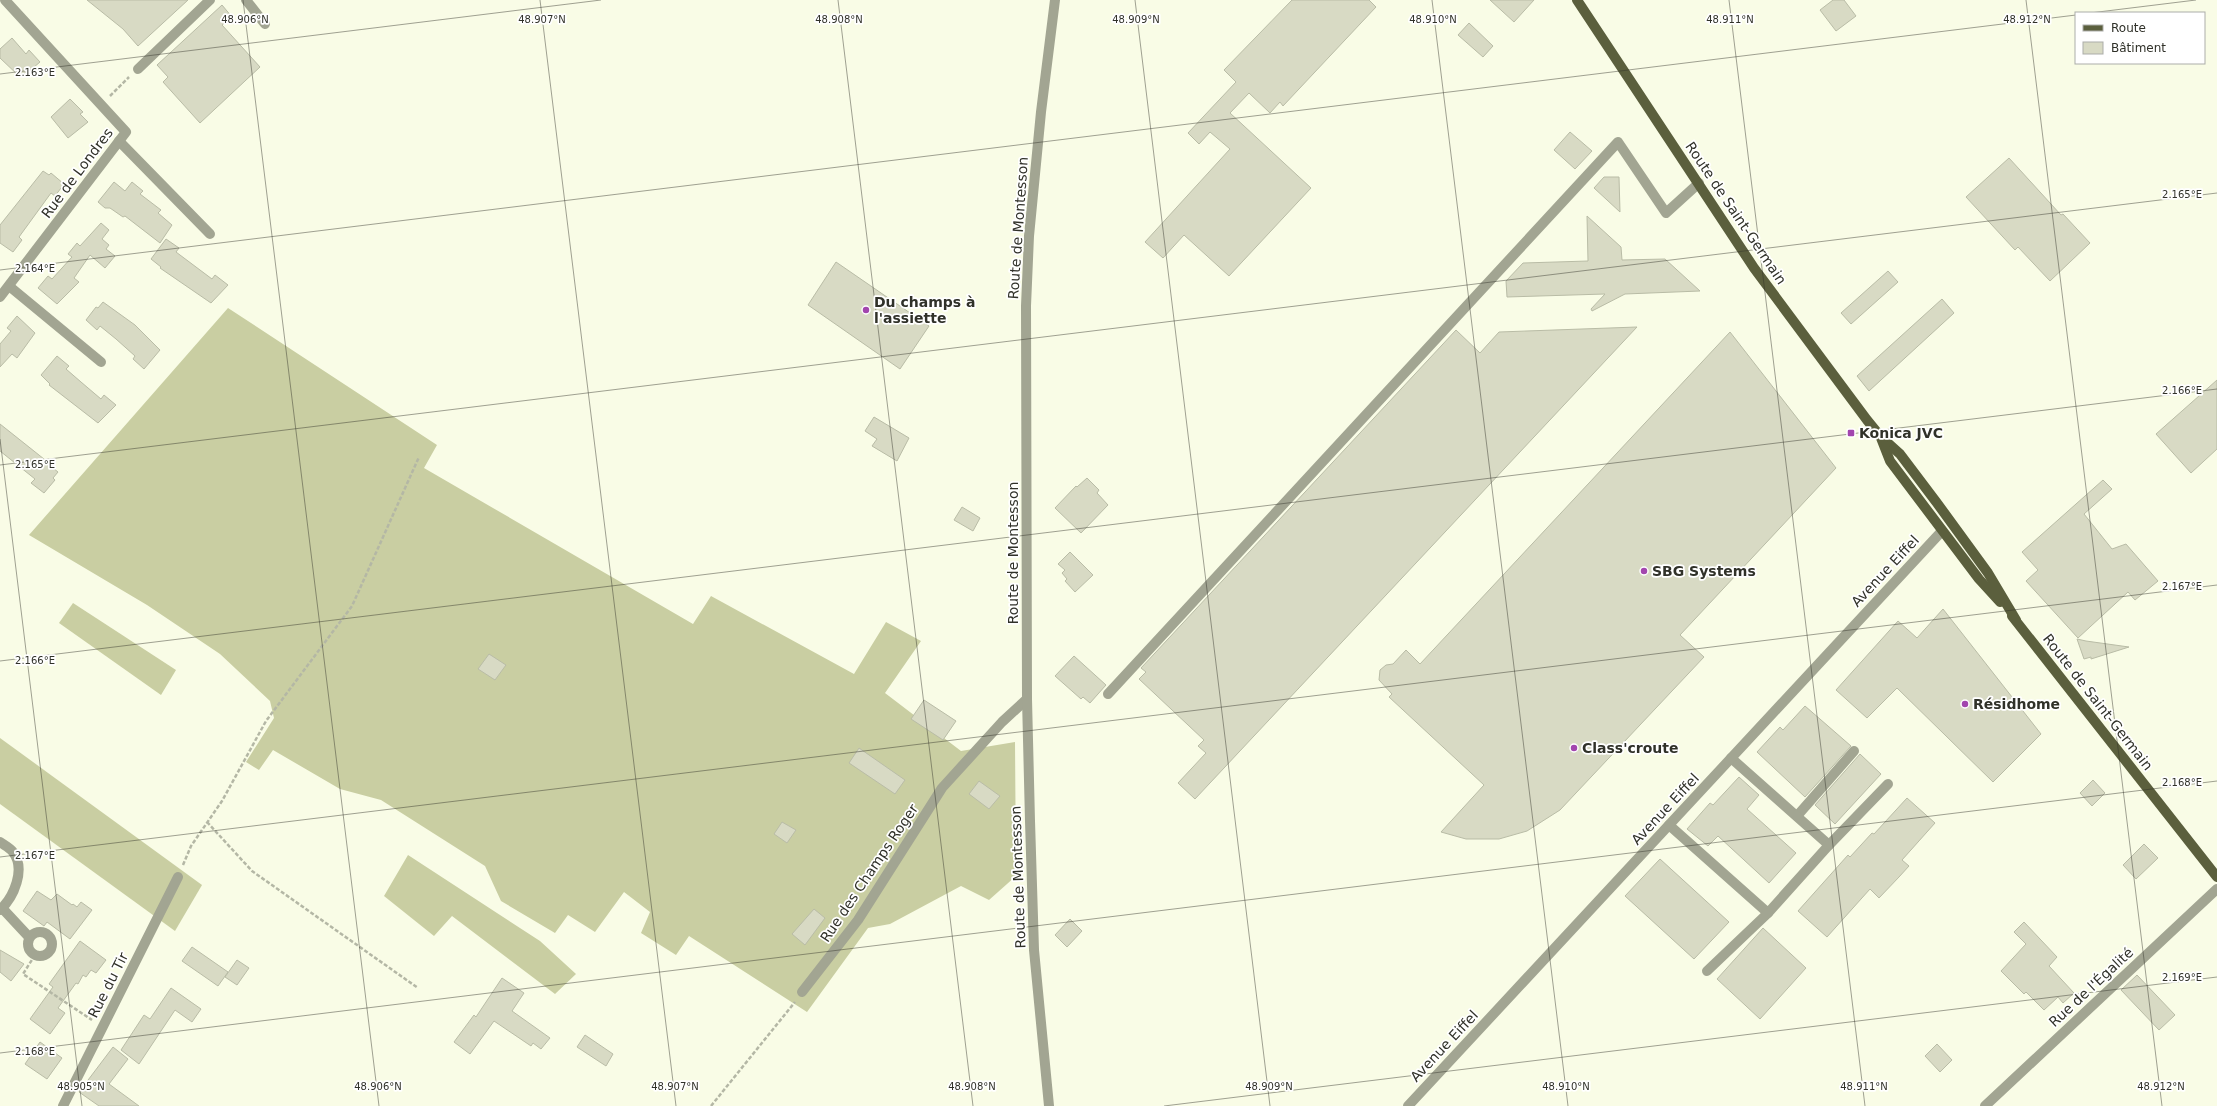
<svg xmlns="http://www.w3.org/2000/svg" width="2217" height="1106" font-family="'DejaVu Sans',sans-serif">
  <style>
    .forest { fill: #c9cea2 }
    .building { fill: #d8dac4; stroke: #b9bca6 }
    .lines { fill: none; stroke-linecap: round; stroke-linejoin: round }
    .path { stroke: #b4b7a5; stroke-width: 2.5; stroke-dasharray: 4 2; stroke-linecap: butt }
    .lane { stroke: #a2a592; stroke-width: 10 }
    .street { stroke: #a2a592; stroke-width: 10 }
    .primary { stroke: #5b5f3d; stroke-width: 10 }
    .ticks { fill: none; stroke: #303129; stroke-width: 1; stroke-opacity: 0.45 }
    .poi-dot { fill: #a245ae; stroke: #fff; stroke-width: 1.5 }
    .labels { text-anchor: middle; dominant-baseline: central; stroke-width: 3.5; stroke-linejoin: round; paint-order: stroke }
    .street-label { font-size: 14px; fill: #303129; stroke: #fff }
    .poi-label { font-size: 14px; font-weight: bold; fill: #303129; stroke: #fff; text-anchor: start }
    .ticks-label { font-size: 10px; text-anchor: middle; fill: #303129; stroke: #fff; stroke-width: 3.5; stroke-linejoin: round; paint-order: stroke }
  </style>
  <rect width="100%" height="100%" fill="#f9fce6"/>
  <g class="forest">
    <path d="M228,308L437,445L424,468L693,624L711,596L854,674L886,622L921,641L885,693L961,751L1015,742L1016,876L989,900L961,886L890,924L868,928L807,1012L689,936L676,955L641,933L650,912L624,892L595,932L568,915L555,933L501,901L485,866L381,800L340,789L273,750L259,770L246,762L274,718L270,701L220,654L147,605L29,535Z"/>
    <path d="M73,603L176,670L161,695L59,623Z"/>
    <path d="M0,738L202,885L175,931L0,804Z"/>
    <path d="M408,855L540,941L576,974L555,994L452,916L434,936L384,896Z"/>
  </g>
  <g class="building">
    <path d="M87,0H188L138,46L123,29Z"/>
    <path d="M1292,0H1369L1376,7L1283,106L1280,102L1270,113L1249,93L1230,113L1311,188L1229,276L1184,235L1163,258L1145,242L1230,149L1210,132L1199,144L1188,133L1236,82L1224,70Z"/>
    <path d="M1490,0H1534L1514,22Z"/>
    <path d="M1833,0H1844L1856,16L1836,31L1820,10Z"/>
    <path d="M222,5L232,17L222,25L260,67L200,123L163,82L168,77L157,65Z"/>
    <path d="M1469,23L1493,46L1483,57L1458,35Z"/>
    <path d="M12,38L26,54L29,50L40,62L27,73L26,72L20,77L0,58V49Z"/>
    <path d="M70,99L83,112L80,114L88,122L68,138L51,117Z"/>
    <path d="M1570,132L1592,151L1575,169L1554,150Z"/>
    <path d="M2009,158L2061,215L2063,214L2090,243L2050,281L2018,247L2015,250L1966,197Z"/>
    <path d="M43,171L49,175L51,173L64,184L55,196L51,193L19,237L22,240L13,252L0,243V225Z"/>
    <path d="M1604,177H1619L1620,212L1594,188Z"/>
    <path d="M114,182L125,191L132,182L143,191L140,194L161,210L158,213L172,225L160,243L125,216L123,217L110,208H105L98,202Z"/>
    <path d="M1587,216L1621,247L1622,260L1665,259L1700,291L1625,294L1592,311L1591,309L1605,294L1507,297L1506,281L1523,263L1588,261Z"/>
    <path d="M101,223L109,230L102,239L109,245L106,249L115,256L105,268L90,255L74,278L79,282L57,304L38,288L48,276L52,279L72,257L68,254L77,243L80,246Z"/>
    <path d="M166,239L179,248L176,252L212,279L215,275L228,285L211,303L160,268L161,267L151,259Z"/>
    <path d="M836,262L929,326L900,369L808,305Z"/>
    <path d="M1888,271L1898,282L1851,324L1841,313Z"/>
    <path d="M1942,299L1954,313L1869,391L1857,376Z"/>
    <path d="M103,302L135,325L160,350L144,369L133,359L135,356L116,339L100,326L97,330L86,320L96,307L98,308Z"/>
    <path d="M17,316L35,333L17,358L12,354L0,367V344L11,331L7,328Z"/>
    <path d="M1637,327L1195,799L1178,783L1206,753L1198,746L1204,740L1139,679L1146,672L1141,668L1456,330L1480,353L1499,332Z"/>
    <path d="M1730,332L1836,468L1680,635L1704,657L1560,810L1527,831L1499,839H1466L1441,832L1484,785L1389,697L1392,694L1379,680L1380,670L1386,665L1393,664L1406,650L1420,664Z"/>
    <path d="M57,356L69,366L66,369L81,382L101,399L104,395L116,405L98,423L49,385L50,384L41,375Z"/>
    <path d="M2217,380V449L2191,473L2156,434Z"/>
    <path d="M874,417L909,438L897,461L872,446L877,439L865,431Z"/>
    <path d="M0,424L49,463L48,464L58,472L53,478L55,480L44,493L31,483L35,479L0,451Z"/>
    <path d="M1087,478L1099,490L1097,493L1108,505L1081,533L1055,508L1076,486L1077,487Z"/>
    <path d="M2103,480L2112,489L2084,514L2112,549L2126,544L2158,581L2135,600L2128,592L2078,638L2026,581L2038,570L2022,552Z"/>
    <path d="M962,507L980,518L973,531L954,520Z"/>
    <path d="M1070,552L1093,575L1075,592L1065,581L1067,579L1062,573L1065,570L1058,564Z"/>
    <path d="M1943,609L2041,734L1993,782L1897,688L1867,718L1836,690L1898,621L1917,638Z"/>
    <path d="M2077,639L2086,641L2129,647L2091,659V657L2084,659Z"/>
    <path d="M489,654L506,665L495,680L478,669Z"/>
    <path d="M1074,656L1106,685L1090,703L1083,697L1081,699L1055,676Z"/>
    <path d="M924,700L956,721L943,740L911,719Z"/>
    <path d="M1805,706L1851,746L1805,797L1757,752L1780,727L1783,730Z"/>
    <path d="M859,748L905,780L895,794L849,763Z"/>
    <path d="M1860,754L1881,774L1835,824L1815,805Z"/>
    <path d="M1739,777L1759,795L1747,809L1796,853L1769,883L1718,836L1708,846L1687,829L1710,803L1713,805Z"/>
    <path d="M2093,780L2105,793L2092,806L2080,793Z"/>
    <path d="M979,781L1000,796L989,809L969,794Z"/>
    <path d="M1907,798L1935,823L1902,860L1909,866L1899,877L1879,898L1870,889L1827,937L1798,911L1848,855L1850,857L1872,833L1874,834Z"/>
    <path d="M782,822L796,830L787,843L774,834Z"/>
    <path d="M2144,844L2158,858L2136,879L2123,865Z"/>
    <path d="M1660,859L1729,922L1694,959L1625,896Z"/>
    <path d="M37,891L51,900L57,894L72,905L73,904L77,907L81,902L92,910L70,939L47,922L44,926L23,911Z"/>
    <path d="M814,909L825,918L805,945L792,934Z"/>
    <path d="M1070,919L1082,931L1067,947L1055,935Z"/>
    <path d="M2024,922L2057,957L2049,966L2074,993L2063,1003L2058,997L2044,1010L2026,992L2024,994L2001,971L2026,944L2014,932Z"/>
    <path d="M1763,928L1806,968L1760,1019L1717,979Z"/>
    <path d="M80,941L106,960L96,973L91,970L86,977L83,975L78,984L76,983L58,1008L65,1013L50,1034L30,1019L53,987L49,984Z"/>
    <path d="M192,947L228,972L218,986L182,961Z"/>
    <path d="M0,950L24,964L11,981L0,972Z"/>
    <path d="M237,960L249,968L237,985L225,977Z"/>
    <path d="M2137,975L2175,1015L2159,1030L2121,990Z"/>
    <path d="M502,978L524,993L512,1011L550,1038L541,1049L533,1043L531,1046L494,1021L470,1054L454,1042L474,1015L476,1017Z"/>
    <path d="M171,988L201,1009L192,1022L175,1010L139,1064L121,1050L144,1015L150,1019Z"/>
    <path d="M585,1035L613,1054L606,1066L577,1047Z"/>
    <path d="M40,1042L62,1058L47,1079L25,1064Z"/>
    <path d="M1937,1044L1952,1060L1940,1072L1925,1056Z"/>
    <path d="M113,1047L128,1059L109,1084L139,1106H99L79,1092Z"/>
  </g>
  <g class="lines">
    <g class="path">
      <path d="M110,96L129,77"/>
      <path d="M207,822L252,871L418,988"/>
      <path d="M183,865L191,846L222,801L266,721L352,606L419,457"/>
      <path d="M35,955L23,974L92,1020"/>
      <path d="M711,1106L795,1002"/>
    </g>
    <g class="lane">
      <path d="M246,0L265,24"/>
      <path d="M138,69L210,0"/>
      <path d="M1108,694L1618,142L1666,213L1699,183"/>
      <path d="M1797,816L1854,751"/>
      <path d="M1669,825L1768,913L1829,845L1731,758"/>
      <path d="M1829,845L1888,784"/>
      <path d="M1707,971L1768,913"/>
    </g>
    <g class="street">
      <path d="M119,141L210,234"/>
      <path d="M9,286L101,362"/>
      <path d="M0,297L126,132L5,0"/>
      <path d="M0,842C4,845 10,848 13,852C26,869 14,897 0,910"/>
      <path d="M2,908L29,937"/>
      <circle cx="40" cy="944" r="12"/>
      <path d="M802,992L858,920L942,788L1002,722L1027,699"/>
      <path d="M63,1106L178,877"/>
      <path d="M1049,1106L1034,950L1030,821L1027,699L1026,306L1029,236L1041,112L1055,0"/>
      <path d="M1408,1106L1942,531"/>
      <path d="M1985,1106L2217,889"/>
    </g>
    <g class="primary">
      <path d="M1577,0L1754,268L1867,420L1880,436L1900,454L1937,503L1988,573L2016,620"/>
      <path d="M1881,438L1890,461L1979,579L2000,602"/>
      <path d="M2012,616L2217,877"/>
    </g>
  </g>
  <path class="ticks" d="M243,0L379,1106M540,0L676,1106M838,0L973,1106M1135,0L1270,1106M1432,0L1568,1106M1729,0L1865,1106M2026,0L2162,1106M2090,13L2196,0M0,74L601,0M0,270L2076,15M0,439L82,1106M0,465L2217,193M0,661L2217,389M0,857L2217,585M0,1053L2217,781M1164,1106L2217,977"/>
  <g class="poi-dot">
    <circle cx="866" cy="310" r="4"/>
    <rect x="1847" y="429" width="8" height="8" rx="2"/>
    <circle cx="1644" cy="571" r="4"/>
    <circle cx="1965" cy="704" r="4"/>
    <circle cx="1574" cy="748" r="4"/>
  </g>
  <g class="labels">
    <g class="street-label">
      <text transform="translate(77 173) rotate(-53)">Rue de Londres</text>
      <text transform="translate(1736 213) rotate(56)">Route de Saint-Germain</text>
      <text transform="translate(1018 228) rotate(-86)">Route de Montesson</text>
      <text transform="translate(1013 553) rotate(-90)">Route de Montesson</text>
      <text transform="translate(1885 571) rotate(-47)">Avenue Eiffel</text>
      <text transform="translate(2098 702) rotate(52)">Route de Saint-Germain</text>
      <text transform="translate(1665 809) rotate(-47)">Avenue Eiffel</text>
      <text transform="translate(869 873) rotate(-56)">Rue des Champs Roger</text>
      <text transform="translate(1018 877) rotate(-92)">Route de Montesson</text>
      <text transform="translate(108 985) rotate(-63)">Rue du Tir</text>
      <text transform="translate(2091 987) rotate(-43)">Rue de l'Égalité</text>
      <text transform="translate(1444 1046) rotate(-47)">Avenue Eiffel</text>
    </g>
    <g class="poi-label">
      <text x="874" y="302">Du champs à<tspan x="874" dy="16">l'assiette</tspan></text>
      <text x="1859" y="433">Konica JVC</text>
      <text x="1652" y="571">SBG Systems</text>
      <text x="1973" y="704">Résidhome</text>
      <text x="1582" y="748">Class'croute</text>
    </g>
  </g>
  <g class="ticks-label">
    <text x="245" y="23">48.906°N</text>
    <text x="542" y="23">48.907°N</text>
    <text x="839" y="23">48.908°N</text>
    <text x="1136" y="23">48.909°N</text>
    <text x="1433" y="23">48.910°N</text>
    <text x="1730" y="23">48.911°N</text>
    <text x="2027" y="23">48.912°N</text>
    <text x="35" y="76">2.163°E</text>
    <text x="2182" y="198">2.165°E</text>
    <text x="35" y="272">2.164°E</text>
    <text x="2182" y="394">2.166°E</text>
    <text x="35" y="468">2.165°E</text>
    <text x="2182" y="590">2.167°E</text>
    <text x="35" y="664">2.166°E</text>
    <text x="2182" y="786">2.168°E</text>
    <text x="35" y="859">2.167°E</text>
    <text x="2182" y="981">2.169°E</text>
    <text x="35" y="1055">2.168°E</text>
    <text x="81" y="1090">48.905°N</text>
    <text x="378" y="1090">48.906°N</text>
    <text x="675" y="1090">48.907°N</text>
    <text x="972" y="1090">48.908°N</text>
    <text x="1269" y="1090">48.909°N</text>
    <text x="1566" y="1090">48.910°N</text>
    <text x="1864" y="1090">48.911°N</text>
    <text x="2161" y="1090">48.912°N</text>
  </g>
  <rect x="2075" y="12" width="130" height="52" fill="#ffffff" stroke="#acada9"/>
  <rect x="2083" y="25" width="20" height="6" fill="#5b5f3d" stroke="#acada9"/>
  <text x="2111" y="32" font-size="12" fill="#303129">Route</text>
  <rect x="2083" y="42" width="20" height="12" fill="#d8dac4" stroke="#acada9"/>
  <text x="2111" y="52" font-size="12" fill="#303129">Bâtiment</text>
</svg>
